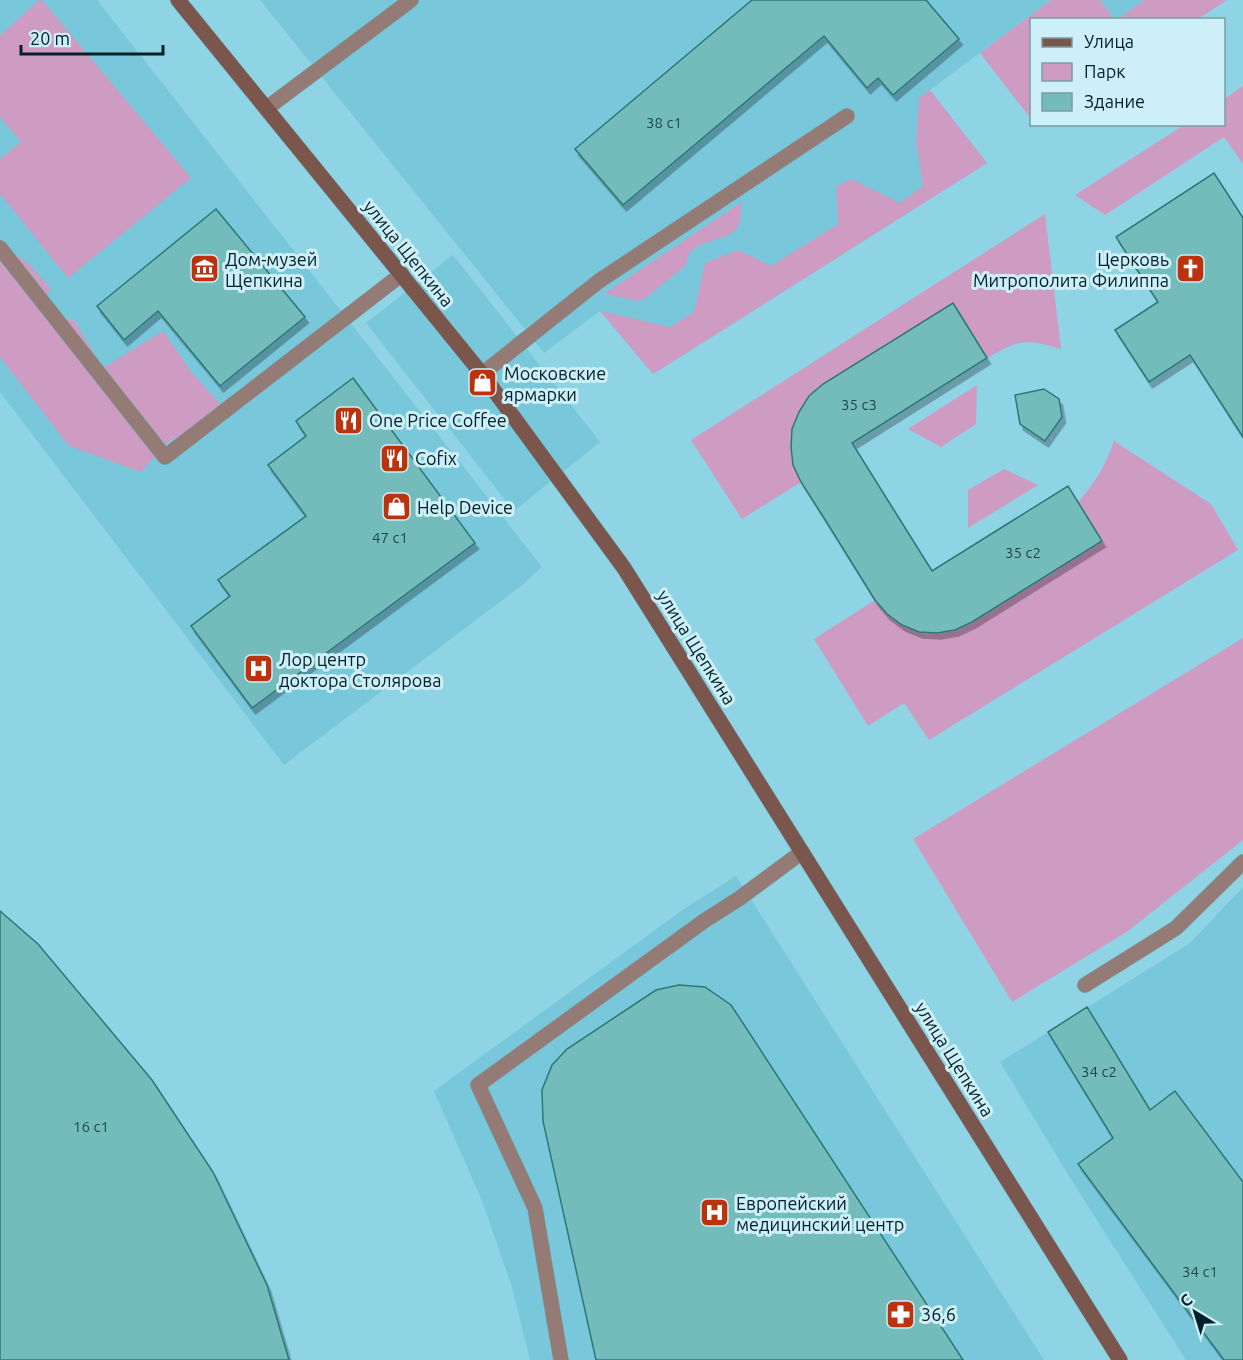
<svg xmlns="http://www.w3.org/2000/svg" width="1243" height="1360" font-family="Ubuntu,sans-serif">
<defs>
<filter id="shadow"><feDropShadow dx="3.5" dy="6" stdDeviation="0" flood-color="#0004"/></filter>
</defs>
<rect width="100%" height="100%" fill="#8fd4e5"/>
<g fill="#78c7da">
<path d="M0,0H97L542,567L521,586L284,765L0,392Z"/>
<path d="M260,0H1051L930,90L987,163L653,374L600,311L544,353Z"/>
<path d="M1100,0H1144L1118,20L1114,19Z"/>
<path d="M453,255L600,442L514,511L366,323Z"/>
<path d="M736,876L1044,1360H530L512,1287L483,1203L434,1091L684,909Z"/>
<path d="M1243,887V1360H1186L1072,1181L1000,1062L1190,943Z"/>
</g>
<g fill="#ce9cc3">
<path d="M39,0H42L191,178L68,278L0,194V159L21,142L0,117V36Z"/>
<path d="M1051,0H1100L1114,19L1032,20L1031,119L980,53Z"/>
<path d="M1144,0H1227L1198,19H1118Z"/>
<path d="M1243,86V164L1224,137L1105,215L1075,195L1184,125L1224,124V99Z"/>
<path d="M930,90L987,163L653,374L600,311L670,327L694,312L705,263L738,250L771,266L838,224L836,187L851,179L900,203L923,186L916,142L919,98Z"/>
<path d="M742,202C741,209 741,216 740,222C732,247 689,233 686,265L643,300L638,301L604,294Z"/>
<path d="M1045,214L1061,349C1025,339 1020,339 987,358L953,303L809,396C789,426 785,448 801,482L742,519L691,440Z"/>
<path d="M0,244L28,263L50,288L43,317L74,320L103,368L163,331L192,373L220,404L188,431L168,442L141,472L69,446L0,357Z"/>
<path d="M977,385L976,424L941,447L908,429Z"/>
<path d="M1114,441L1211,504L1238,550L929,740L904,703L868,726L814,639L875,600C903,634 933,639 972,622L1102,541L1078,502C1096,482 1105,466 1114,441Z"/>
<path d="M1004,469L1038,485L968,528V490Z"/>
<path d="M1243,638V840L1128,931L1012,1002L913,839Z"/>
</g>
<g fill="#73bcbb" stroke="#2c7877" stroke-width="1.5" filter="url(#shadow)">
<path d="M752,0H926L959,39L893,95L878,78L867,88L824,36L623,205L575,149Z"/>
<path d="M1214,173L1243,218V437L1190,355L1149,382L1115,330L1158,302L1116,237Z"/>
<path d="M216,209L305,317L220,386L158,311L124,340L97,306Z"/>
<path d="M953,303L987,358L852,443L932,571L1068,486L1102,541L972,622L955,630L937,633L919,632L902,625L887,614L875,600L824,518L801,482L793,465L791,447L792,429L799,412L809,396L823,384Z"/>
<path d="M353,378L475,543L252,708L191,626L230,596L218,580L306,516L268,465L306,436L296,421Z"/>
<path d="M1044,389L1059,399L1062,417L1045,441L1020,424L1015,395Z"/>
<path d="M0,911L38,944L152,1080L213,1172L267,1285L289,1360H0Z"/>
<path d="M679,985L705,987L731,1005L963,1360H596L543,1121L542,1090L552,1065L567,1049L656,990Z"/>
<path d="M1087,1007L1150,1110L1175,1091L1243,1182V1360H1224L1078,1164L1113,1138L1048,1032Z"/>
</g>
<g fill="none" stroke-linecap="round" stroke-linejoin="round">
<defs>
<g id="lane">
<path d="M267,108L411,0"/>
<path d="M0,248L165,457L402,274"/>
<path d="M482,374L599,281L847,116"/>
<path d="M1085,985L1176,928L1243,862"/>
<path d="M561,1360L535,1208L478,1085L704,921L740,898L802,852"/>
</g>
<path id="secondary" d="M178,0L482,374L624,568L1120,1360"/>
</defs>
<use href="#lane" stroke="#73b0bf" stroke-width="16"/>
<use href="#secondary" stroke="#73b0bf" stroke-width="16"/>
<use href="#lane" stroke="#947b75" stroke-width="15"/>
<use href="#secondary" stroke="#7a564d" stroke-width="15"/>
</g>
<defs>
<symbol id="museum-square" viewBox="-11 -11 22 22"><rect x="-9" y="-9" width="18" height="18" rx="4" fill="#bc320d" stroke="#cdeff7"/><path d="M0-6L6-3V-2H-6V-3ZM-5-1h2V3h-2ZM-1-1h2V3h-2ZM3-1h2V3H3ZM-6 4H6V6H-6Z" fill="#fff"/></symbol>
<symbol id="church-square" viewBox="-11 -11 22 22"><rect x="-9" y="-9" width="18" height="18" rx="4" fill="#bc320d" stroke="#cdeff7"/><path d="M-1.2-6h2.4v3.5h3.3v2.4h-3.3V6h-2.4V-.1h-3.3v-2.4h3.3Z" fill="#fff"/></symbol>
<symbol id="shop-square" viewBox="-11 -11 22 22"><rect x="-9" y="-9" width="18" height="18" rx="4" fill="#bc320d" stroke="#cdeff7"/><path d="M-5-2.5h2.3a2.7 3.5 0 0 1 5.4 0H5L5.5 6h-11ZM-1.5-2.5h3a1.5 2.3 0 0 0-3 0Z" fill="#fff"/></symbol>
<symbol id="restaurant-square" viewBox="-11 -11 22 22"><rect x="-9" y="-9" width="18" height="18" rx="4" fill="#bc320d" stroke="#cdeff7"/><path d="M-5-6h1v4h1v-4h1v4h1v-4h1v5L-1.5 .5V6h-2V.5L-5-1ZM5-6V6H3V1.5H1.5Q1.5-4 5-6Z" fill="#fff"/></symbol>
<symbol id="hospital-square" viewBox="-11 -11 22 22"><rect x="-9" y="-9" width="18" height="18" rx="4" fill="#bc320d" stroke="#cdeff7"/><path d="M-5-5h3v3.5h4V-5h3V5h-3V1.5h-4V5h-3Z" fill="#fff"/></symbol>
<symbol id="pharmacy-square" viewBox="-11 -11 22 22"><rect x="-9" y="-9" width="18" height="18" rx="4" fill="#bc320d" stroke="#cdeff7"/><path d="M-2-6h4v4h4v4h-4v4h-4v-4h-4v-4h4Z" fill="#fff"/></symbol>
</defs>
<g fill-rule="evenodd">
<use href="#museum-square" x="188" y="252" width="33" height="33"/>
<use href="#church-square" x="1174" y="252" width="33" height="33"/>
<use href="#shop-square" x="466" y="366" width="33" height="33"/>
<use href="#restaurant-square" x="332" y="404" width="33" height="33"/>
<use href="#restaurant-square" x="378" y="442" width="33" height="33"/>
<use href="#shop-square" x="380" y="490" width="33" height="33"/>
<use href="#hospital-square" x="242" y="652" width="33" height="33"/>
<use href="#hospital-square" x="698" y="1196" width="33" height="33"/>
<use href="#pharmacy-square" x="884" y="1298" width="33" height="33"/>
</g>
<g text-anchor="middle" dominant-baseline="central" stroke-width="6" stroke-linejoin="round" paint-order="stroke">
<g font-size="15" fill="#1f474c">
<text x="664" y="122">38 с1</text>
<text x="859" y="404">35 с3</text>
<text x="390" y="537">47 с1</text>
<text x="1023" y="552">35 с2</text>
<text x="1099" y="1071">34 с2</text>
<text x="91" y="1126">16 c1</text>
<text x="1200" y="1271">34 с1</text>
</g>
<g font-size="18" fill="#032027" stroke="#cdeff7">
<text transform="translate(409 253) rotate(51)">улица Щепкина</text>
<text transform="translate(697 647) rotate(58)">улица Щепкина</text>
<text transform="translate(955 1059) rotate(58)">улица Щепкина</text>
</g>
<g font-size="18" fill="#032027" stroke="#cdeff7" text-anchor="start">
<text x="225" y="259">Дом-музей<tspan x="225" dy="21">Щепкина</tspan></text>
<text x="1169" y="259" text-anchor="end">Церковь<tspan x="1169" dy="21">Митрополита Филиппа</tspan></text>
<text x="504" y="373">Московские<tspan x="504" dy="21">ярмарки</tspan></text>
<text x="369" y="420">One Price Coffee</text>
<text x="415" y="458">Cofix</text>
<text x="417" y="507">Help Device</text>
<text x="279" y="659">Лор центр<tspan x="279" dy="21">доктора Столярова</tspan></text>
<text x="736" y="1203">Европейский<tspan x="736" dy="21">медицинский центр</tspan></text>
<text x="921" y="1314">36,6</text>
</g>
</g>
<rect x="1030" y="18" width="195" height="108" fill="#cdeff7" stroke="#7c9ca4" stroke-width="1.5"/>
<rect x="1042" y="38" width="30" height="9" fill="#7a564d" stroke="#7c9ca4" stroke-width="1.5"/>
<text x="1084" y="48" font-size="18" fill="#032027">Улица</text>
<rect x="1042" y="63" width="30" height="18" fill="#ce9cc3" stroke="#7c9ca4" stroke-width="1.5"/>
<text x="1084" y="78" font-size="18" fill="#032027">Парк</text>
<rect x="1042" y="93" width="30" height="18" fill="#73bcbb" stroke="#7c9ca4" stroke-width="1.5"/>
<text x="1084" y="108" font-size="18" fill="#032027">Здание</text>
<g transform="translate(1195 1312) rotate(322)" stroke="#cdeff7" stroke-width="4.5" paint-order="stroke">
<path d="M0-4.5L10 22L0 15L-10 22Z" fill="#032027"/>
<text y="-9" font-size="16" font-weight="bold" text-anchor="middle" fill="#032027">С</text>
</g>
<path d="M21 45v9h142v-9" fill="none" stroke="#032027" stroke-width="3"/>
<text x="30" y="45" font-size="18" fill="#032027" stroke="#cdeff7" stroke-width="4.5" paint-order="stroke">20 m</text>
</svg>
